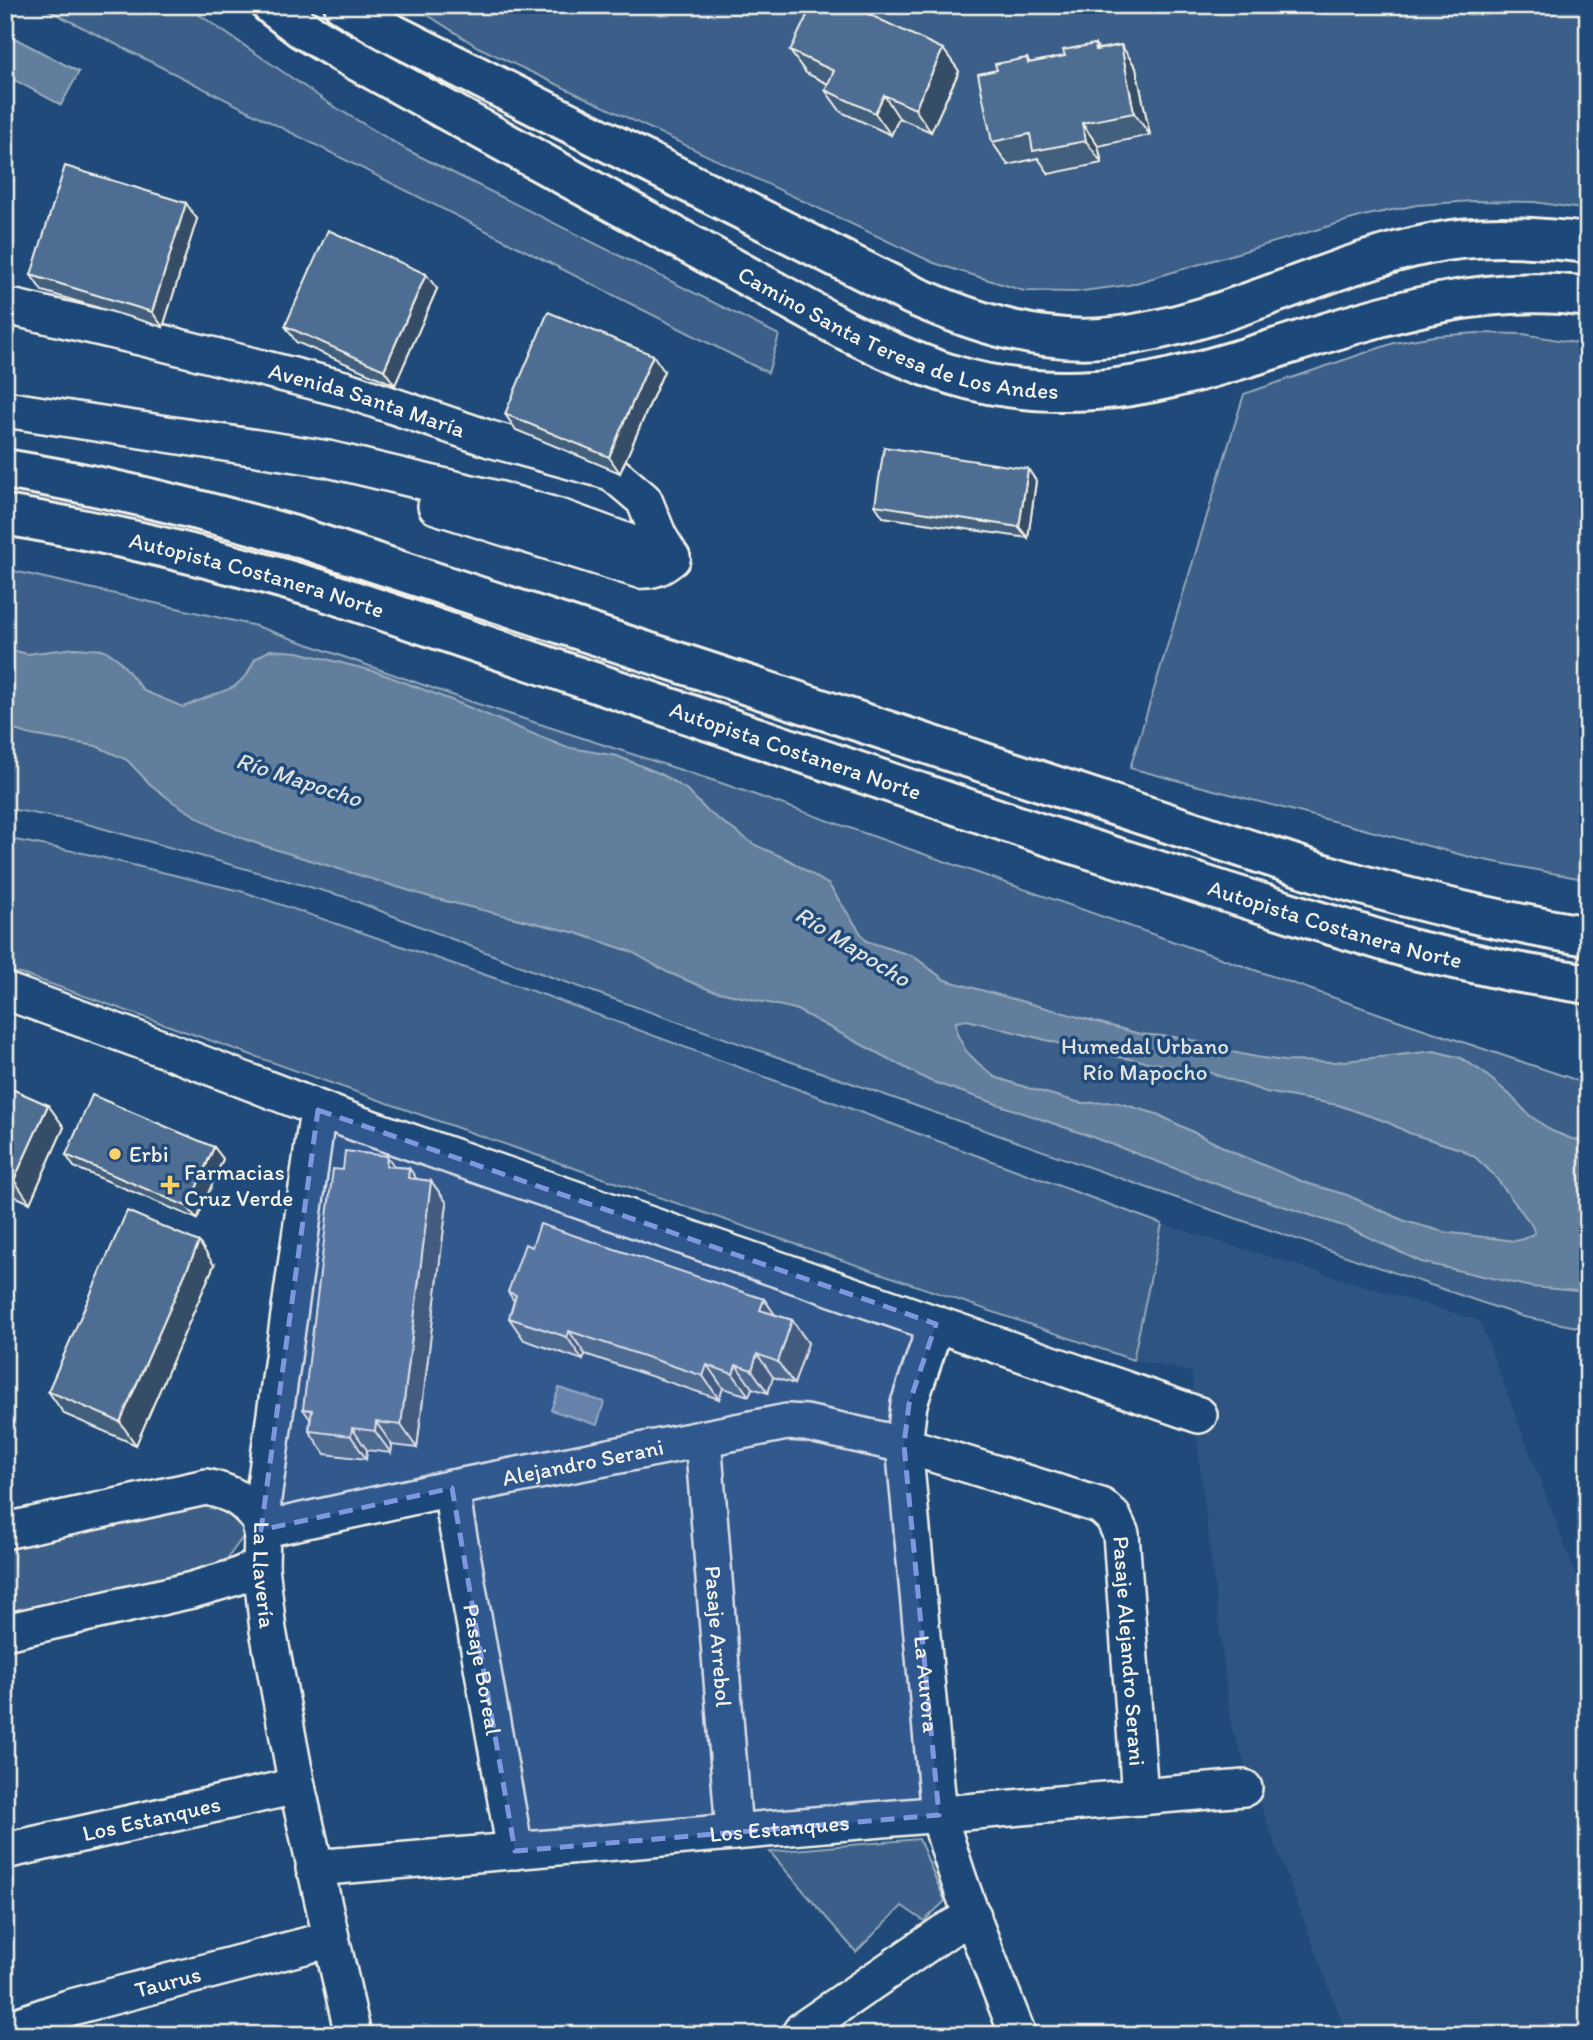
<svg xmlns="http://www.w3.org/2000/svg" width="1593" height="2040" font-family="Itim,sans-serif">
<rect width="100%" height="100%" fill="#1f4a7a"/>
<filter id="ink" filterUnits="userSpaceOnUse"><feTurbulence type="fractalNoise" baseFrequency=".0143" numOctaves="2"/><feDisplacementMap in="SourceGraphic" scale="14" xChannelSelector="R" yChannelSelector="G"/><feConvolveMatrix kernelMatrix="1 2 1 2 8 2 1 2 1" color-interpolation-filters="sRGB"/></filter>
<g filter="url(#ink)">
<path fill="#2d5581" d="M1162,1224L1480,1321L1588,1607V2035H1347L1231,1727L1194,1415L1192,1372L1133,1360Z"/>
<g fill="#3a5f88" stroke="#97a8b8" stroke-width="2">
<path d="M38,5H185L330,104L409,151L779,335L768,373Z"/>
<path d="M412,5H981L992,9L1060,5H1588V210L1534,202L1473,201L1417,205L1363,216L1129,285L1075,292L1024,291L934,263L478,47Z"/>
<path d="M1477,333L1523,334L1588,345V880L1474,858L1130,768L1244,394L1394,343L1434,336Z"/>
<path d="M5,569L256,626L469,701L721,783L1406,1023L1588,1084V1329L1524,1317L1165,1194L526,968L345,897L80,822L5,808Z"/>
<path d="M5,838L83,853L244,892L544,995L1162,1224L1133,1360L475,1134L28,976L5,970Z"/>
<path d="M222,1497L247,1531L227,1559L142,1593L5,1623V1543Z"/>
<path d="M919,1839L945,1901L924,1921L902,1906L856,1952L770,1852Z"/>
</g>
<g fill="#627e9d" stroke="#9cacbb" stroke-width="2" fill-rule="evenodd">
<path d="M5,33L79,72L61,105L5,75Z"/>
<path d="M5,648L27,654L75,648L105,650L119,660L144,691L183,707L234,687L247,675L255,659L270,650L298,652L377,672L451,700L565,747L617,756L661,774L687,790L707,811L755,845L789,860L829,885L866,941L913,956L945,980L1140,1034L1185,1038L1227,1051L1256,1057L1284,1061L1336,1062L1434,1051L1461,1058L1484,1073L1509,1094L1529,1115L1552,1131L1572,1139L1588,1141V1292L1531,1287L1421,1262L1349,1228L1219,1185L1087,1135L930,1081L795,1009L710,990L667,972L632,952L576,933L433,898L261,845L217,829L173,802L150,784L127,760L96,746L31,735L5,727ZM967,1020L1101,1054L1211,1073L1266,1092L1338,1105L1387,1122L1409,1133L1460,1149L1475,1157L1493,1174L1531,1224L1535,1233L1523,1239L1515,1241L1444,1232L1405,1221L1347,1195L1306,1183L1237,1154L1157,1114L1115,1102L1081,1103L1028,1088L995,1077L978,1063L966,1051L957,1034L956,1022Z"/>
<path d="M559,1388L604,1402L597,1425L551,1410Z"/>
</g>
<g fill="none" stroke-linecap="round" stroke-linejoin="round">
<path stroke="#9cacbb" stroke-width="9" d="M1587,174H1588"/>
<defs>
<g id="minor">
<path id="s1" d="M15,308L144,338L344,389L490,439L611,472L644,500L659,537L672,558"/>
<path d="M5,409L328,459L501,500L562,518L672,558"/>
<path d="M436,506L639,570C653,571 662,567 672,558"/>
<path d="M5,991L161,1048L356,1123L1199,1415"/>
<path id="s2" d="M318,1110L263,1499L261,1566L268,1630L297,1786L353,2035"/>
<path id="s3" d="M936,1324L909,1404L904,1445L939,1815C959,1890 990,1962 1018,2035"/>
<path id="s4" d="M703,1439L734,1832"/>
<path id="s5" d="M452,1488L455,1515L515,1851"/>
<path id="s6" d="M261,1530L452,1488L787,1422L806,1423L904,1445L1101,1506L1113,1517L1121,1534L1140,1797"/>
<path d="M5,1531L206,1487C233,1493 245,1500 261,1522"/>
<path d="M5,1632L192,1590L233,1578L261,1566"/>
<path id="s7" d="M5,1851L297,1786"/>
<path id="s8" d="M314,1868L1244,1788"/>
<path id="s9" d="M5,2030L68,2008L331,1939"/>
<path d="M799,2035L802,2030L946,1931L973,1916"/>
</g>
<g id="major">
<path id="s10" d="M271,5L301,28L343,53L845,330C880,347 916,364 953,375C998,389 1049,393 1095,390C1146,387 1197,372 1245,358C1357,324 1470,280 1588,297"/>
<path d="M344,5L389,32L912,295C976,323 1041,345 1113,337C1223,325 1321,266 1429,244C1481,233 1536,237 1588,243"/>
</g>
<g id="highway">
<path d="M5,469C103,485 199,509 294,536L1314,871C1404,898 1495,921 1588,936"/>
<path id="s11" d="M5,515C112,533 218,559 322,590L1039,833L1311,919L1414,950L1509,971L1588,984"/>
</g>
</defs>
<use href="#minor" stroke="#f4f1e8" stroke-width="40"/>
<use href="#major" stroke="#f4f1e8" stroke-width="44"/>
<use href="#highway" stroke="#f4f1e8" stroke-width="44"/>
<use href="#minor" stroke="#1f4a7a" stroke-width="35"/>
<use href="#major" stroke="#1f4a7a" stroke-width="38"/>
<use href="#highway" stroke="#1f4a7a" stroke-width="38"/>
</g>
<g fill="#425f7e" stroke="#f4f1e8" stroke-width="2">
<path d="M1095,44L1099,49L1121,45L1136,68L1150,135L1098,146L1102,163L1049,174L1038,158L1008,165L992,142L997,70L1027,58L1030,63L1065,56Z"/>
<path d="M943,49L959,71L931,132L899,118L891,135L841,112L825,90L828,84L806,73L790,51Z"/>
<path d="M197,219L163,327L42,291L31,275Z"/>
<path d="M437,289L395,385L296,342L285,326Z"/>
<path d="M664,371L620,473L516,430L505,414Z"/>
<path d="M1028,469L1036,481L1028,538L883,517L875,505Z"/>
<path d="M5,1086L48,1105L64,1127L30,1203L5,1192Z"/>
<path d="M214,1147L223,1159L197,1219L74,1167L66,1155Z"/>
<path d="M394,1167L409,1168L416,1179L431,1181L447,1203L417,1448L392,1445L391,1453L367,1450L366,1459L325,1454L309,1431L310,1419L303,1409Z"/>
<path d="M532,1247L764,1299L775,1315L792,1320L808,1343L794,1384L773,1377L768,1393L752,1388L749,1396L723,1388L719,1399L585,1354L583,1360L524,1340L509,1318L514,1301L508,1292Z"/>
<path d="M214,1265L136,1445L64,1414L48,1391Z"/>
</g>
<g fill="#364d66" stroke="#f4f1e8" stroke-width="2">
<path d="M1121,45L1136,68L1150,135L1134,113Z"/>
<path d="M943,49L959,71L931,132L915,109Z"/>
<path d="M884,95L899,118L891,135L875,113Z"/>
<path d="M1082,123L1098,146L1102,163L1086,141Z"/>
<path d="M186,203L197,219L163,327L152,312Z"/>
<path d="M426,274L437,289L395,385L384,370Z"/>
<path d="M653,355L664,371L620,473L609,457Z"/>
<path d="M1028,469L1036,481L1028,538L1019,527Z"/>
<path d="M48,1105L64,1127L30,1203L14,1180Z"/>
<path d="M214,1147L223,1159L197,1219L188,1207Z"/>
<path d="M387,1156L403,1179L386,1166Z"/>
<path d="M409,1168L425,1191L408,1178Z"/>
<path d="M431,1181L447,1203L417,1448L401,1425Z"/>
<path d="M199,1242L214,1265L136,1445L120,1422Z"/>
<path d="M764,1299L780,1322L760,1310Z"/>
<path d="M792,1320L808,1343L794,1384L778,1362Z"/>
<path d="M569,1331L585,1354L583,1360L567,1337Z"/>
<path d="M757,1354L773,1377L768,1393L752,1370Z"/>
<path d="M707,1365L723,1388L719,1399L703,1376Z"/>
<path d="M736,1365L752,1388L749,1396L733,1374Z"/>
<path d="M376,1422L392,1445L391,1453L375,1431Z"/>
<path d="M352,1428L367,1450L366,1459L351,1436Z"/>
</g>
<g fill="#4d6e92" stroke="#f4f1e8" stroke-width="2">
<path d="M812,5H849L943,49L915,109L884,95L875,113L825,90L834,71L790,51Z"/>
<path d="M1095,44L1096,50L1121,45L1134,113L1082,123L1086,141L1033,151L1030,134L992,142L978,74L997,70L995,64L1027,58L1028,63L1065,56L1063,50Z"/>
<path d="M65,166L186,203L152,312L31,275Z"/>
<path d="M328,230L426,274L384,370L285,326Z"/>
<path d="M548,312L653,355L609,457L505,414Z"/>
<path d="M884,447L1028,469L1019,527L875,505Z"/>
<path d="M5,1086L48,1105L14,1180L5,1176Z"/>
<path d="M92,1095L214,1147L188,1207L66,1155Z"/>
<path d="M345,1151L387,1156L386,1166L409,1168L408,1178L431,1181L401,1425L376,1422L375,1431L352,1428L351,1436L309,1431L312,1410L303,1409L333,1169L343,1170Z"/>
<path d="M127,1211L199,1242L120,1422L48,1391Z"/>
<path d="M540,1224L764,1299L760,1310L792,1320L778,1362L757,1354L752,1370L736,1365L733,1374L707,1365L703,1376L569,1331L567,1337L509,1318L516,1295L508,1292L525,1244L532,1247Z"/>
</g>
</g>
<path fill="#7e97df" fill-opacity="0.2" stroke="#7e97df" stroke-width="5" stroke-dasharray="14 9" stroke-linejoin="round" d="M318,1110L936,1324L909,1404L904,1445L939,1815L515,1851L452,1488L261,1530Z"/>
<g fill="#ffd166" stroke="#1f4a7a" stroke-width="2.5">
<circle cx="115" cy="1154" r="7"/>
<path d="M166.5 1174.5h7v7h7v7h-7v7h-7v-7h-7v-7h7z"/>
</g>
<g text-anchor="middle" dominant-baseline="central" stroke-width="7" stroke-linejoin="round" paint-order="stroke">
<g font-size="23" fill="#f4f1e8" stroke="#1f4a7a">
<text stroke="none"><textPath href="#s10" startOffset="712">Camino Santa Teresa de Los Andes</textPath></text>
<text stroke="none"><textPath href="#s1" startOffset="364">Avenida Santa María</textPath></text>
<text stroke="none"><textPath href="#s11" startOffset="259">Autopista Costanera Norte</textPath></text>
<text stroke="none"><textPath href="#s11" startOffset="826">Autopista Costanera Norte</textPath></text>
<text stroke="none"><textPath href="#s11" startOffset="1393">Autopista Costanera Norte</textPath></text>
<text stroke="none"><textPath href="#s6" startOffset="329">Alejandro Serani</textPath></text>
<text stroke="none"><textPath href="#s2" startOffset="469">La Llavería</textPath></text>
<text stroke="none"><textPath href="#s4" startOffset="198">Pasaje Arrebol</textPath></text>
<text stroke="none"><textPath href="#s6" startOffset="1015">Pasaje Alejandro Serani</textPath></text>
<text stroke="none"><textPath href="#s5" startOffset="184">Pasaje Boreal</textPath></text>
<text stroke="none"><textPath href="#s3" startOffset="366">La Aurora</textPath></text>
<text stroke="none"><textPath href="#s7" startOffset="150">Los Estanques</textPath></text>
<text stroke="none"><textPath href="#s8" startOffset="467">Los Estanques</textPath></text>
<text stroke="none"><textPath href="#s9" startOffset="170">Taurus</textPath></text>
</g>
<g font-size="23" fill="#e1e2de" stroke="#1f4a7a">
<text x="1145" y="1046">Humedal Urbano<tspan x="1145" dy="26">Río Mapocho</tspan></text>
</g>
<g font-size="23" fill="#f4f1e8" stroke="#1f4a7a" text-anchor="start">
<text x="129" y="1154">Erbi</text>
<text x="184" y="1172">Farmacias<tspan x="184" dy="26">Cruz Verde</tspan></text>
</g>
<g font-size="24" font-style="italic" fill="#dee0dd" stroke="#1f4a7a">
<text transform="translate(299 779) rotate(18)">Río Mapocho</text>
<text transform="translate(853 946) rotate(32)">Río Mapocho</text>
</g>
</g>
<rect width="1593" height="2040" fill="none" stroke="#1f4a7a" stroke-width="28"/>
<rect x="14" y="14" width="1565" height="2012" fill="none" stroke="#f4f1e8" stroke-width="2.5" filter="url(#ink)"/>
</svg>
